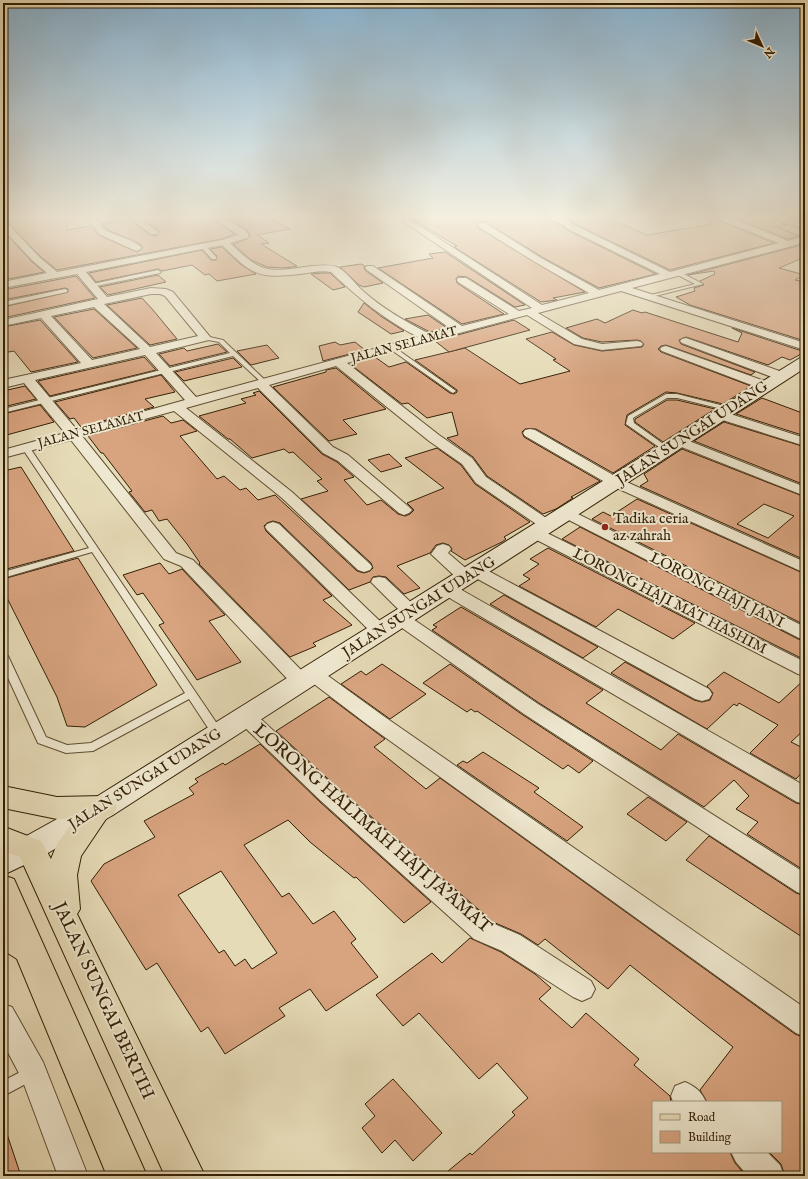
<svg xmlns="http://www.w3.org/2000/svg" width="808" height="1179" font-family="'IM FELL English',serif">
<rect width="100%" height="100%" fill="#e6dbb7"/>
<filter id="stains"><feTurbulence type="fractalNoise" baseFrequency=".005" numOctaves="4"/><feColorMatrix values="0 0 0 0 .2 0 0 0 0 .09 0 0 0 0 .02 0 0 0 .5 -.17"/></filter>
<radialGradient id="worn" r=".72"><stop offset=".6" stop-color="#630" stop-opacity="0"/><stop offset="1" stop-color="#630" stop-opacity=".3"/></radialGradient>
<g fill="#d8a480" stroke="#321e04" fill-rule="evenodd">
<path d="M3,216H66L67,230L91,226L98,235L137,252L143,248L140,244L108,230L102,224L117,221L111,216H126L150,235L157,236L159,231L138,216H209L235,234L222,239L57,270L40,256L3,218Z"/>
<path d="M223,216H264L290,229L257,235L269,243L261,244L297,266L285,268L267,267L251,260L233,244L247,239L250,235L246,229Z"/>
<path d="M406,216H545L546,219L563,226L565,229L656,274L599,288L542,257L486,222H478L477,226L478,228L585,292L553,298L557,300L541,302L454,247L457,246Z"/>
<path d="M562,216H605L647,235L713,224L706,221L715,219L774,243L670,270L573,223L568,218Z"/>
<path d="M730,216H772L773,219L787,225L777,227L800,236L788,239Z"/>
<path d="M6,234L32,262L44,272L9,279L3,273V235Z"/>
<path d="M805,244V257L779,268L805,275L795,280L805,282V341L690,305L676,297L695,291L694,288L704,285L700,281L715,274L714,271L688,275Z"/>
<path d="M222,247L240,264L256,274L217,281L209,274L205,275L192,265L162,271L158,269L96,282L89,273L202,250L211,260H216L217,256L210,249Z"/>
<path d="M445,252L525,305L515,307L467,277L458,276L456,279L457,283L504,314L462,324L378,268L433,258L429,254Z"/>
<path d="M361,264L365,266L364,268L366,271L383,283L364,287L359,285L340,267Z"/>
<path d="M323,273H330L345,287L333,290L311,274Z"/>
<path d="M158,275L166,282L108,295L100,287Z"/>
<path d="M76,276L95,298L3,318V307L68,292V289L65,288L3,300V290Z"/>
<path d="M142,298L153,310L177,339L150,345L107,305Z"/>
<path d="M364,303L382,317L404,331L391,334L358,312Z"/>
<path d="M94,309L137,348L93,358L54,317Z"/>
<path d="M633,310L642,313L645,312L738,342L742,333L732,328L805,352L790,360L782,357L768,365L686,337L679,340L681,344L755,372L751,375L666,345L661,346L658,349L661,352L751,386L723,404L677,393L666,392L627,415L625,425L655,446L613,473L536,429H525L522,432L524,437L600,481L571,497L573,498L556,509L543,514L487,476L473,457L447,438L458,435L452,412L427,418L408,403L402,404L350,364L375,357L389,367L406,362L450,393L454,394L457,392V390L415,360L465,348L520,384L570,371L553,360L556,359L526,339L552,332L574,345L602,351L642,347L644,344L641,341L637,340L602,342L583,338L566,328L597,319L605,323Z"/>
<path d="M428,315L447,328L430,332L405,319Z"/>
<path d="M40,320L78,362L31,372L14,351L3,353V327Z"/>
<path d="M514,320L530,330L449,352L435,341Z"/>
<path d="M335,342L340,345L355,342L365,350L323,361L319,346Z"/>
<path d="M218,344L227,352L170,366L159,354L184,348L187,351Z"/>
<path d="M267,345L279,358L251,365L237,351Z"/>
<path d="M144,357L156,370L50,396L38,381Z"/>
<path d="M233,358L242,367L184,381L175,372Z"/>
<path d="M336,368L386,409L343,420L357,434L329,441L273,387L326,372V370Z"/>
<path d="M161,375L175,392L145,399L154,407L81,427L74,418L70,419L55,402Z"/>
<path d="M25,386L36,399L3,407V391Z"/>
<path d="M259,391L322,454L337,462L354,477L344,480L367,505L381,500L398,514L405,516L410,514L414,510L407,503L444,488L405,458L437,448L461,465L475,484L530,522L504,537L506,539L502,542L465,560L451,551L452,549L449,545L443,543L436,545L430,553L397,566L420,588L404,594L386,577L379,576L373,577L370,582L349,590L280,523L273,521L267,523L264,526L266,531L332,596L323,600L352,625L313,643L316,646L290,657L199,564L200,563L187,544L167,519L159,521L152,510L145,512L129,492L132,491L103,453H101L88,436L163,416L171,423L183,420L197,431L180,436L217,479L224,476L240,490L246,488L258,500L275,495L357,571L364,573L370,571L373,568L371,563L301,499L328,491L317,481L322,479L293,452L289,453L284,449L252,458L230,439H228L199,416L246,403L241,399L256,395L253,393Z"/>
<path d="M762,398L805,414V436L736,414Z"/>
<path d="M667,400H677L715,409L663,442L635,422V419Z"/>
<path d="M40,405L54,422L3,436V414Z"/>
<path d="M724,422L805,447V485L694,441Z"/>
<path d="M682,449L805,497V560L640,486L648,481L644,474ZM764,504L794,516L768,538L737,524Z"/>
<path d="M389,454L402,466L381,472L368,460Z"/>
<path d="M21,467L74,551L3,570V471Z"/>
<path d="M637,499L805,574V625L592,519L603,512L611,516Z"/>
<path d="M580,527L798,639L805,641V660L562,539Z"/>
<path d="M548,548L695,623L673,639L618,609L596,627L519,586L530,579L523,575L539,564L530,559Z"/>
<path d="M78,558L157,685L85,727L67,726L57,697L3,590V579Z"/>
<path d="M160,563L169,574L182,569L225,615L209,621L241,662L197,680L159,625L164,623L143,593L137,595L123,575Z"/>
<path d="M504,595L598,647L583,658L490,604Z"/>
<path d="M461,607L603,690L586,703L661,750L678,734L796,803L805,805V871L747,834L758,822L736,809L749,796L734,780L704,807L539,703L432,630L437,627L433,625Z"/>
<path d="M625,662L694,700L702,702L710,700L713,693L707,686L724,672L779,703L805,679V729L791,742L805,749V769L796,779L750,753L778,725L739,703L737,706L734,704L707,729L611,673Z"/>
<path d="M382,664L426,694L390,719L341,684L361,671L366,675Z"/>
<path d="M450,664L523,715L593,761L579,773L568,765L563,769L477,711L475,712L471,709L467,712L423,683Z"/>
<path d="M329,697L385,739L374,747L426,789L440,778L795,1034L805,1038V1176H785L781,1164L769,1152H781V1102H707L700,1090L733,1047L630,965L608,989L545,939L538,945L521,934L493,922L338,788L276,731Z"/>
<path d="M260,744L320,802L431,902L404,923L356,877L354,878L310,842L288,820L244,845L282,897L289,893L313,924L334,911L356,939L351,943L378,977L326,1011L310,989L279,1008L285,1016L225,1054L208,1027L201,1032L157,963L146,970L91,881L104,864L155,837L144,821L194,794L189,788L198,782L195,779L223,763L225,765ZM221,871L277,953L252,969L245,959L235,966L224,950L219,953L178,895Z"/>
<path d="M483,752L539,788L534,792L583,827L567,841L457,765L463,761L467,763Z"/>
<path d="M648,797L687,822L666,841L627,814Z"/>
<path d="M709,836L796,893L805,896V939L686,860Z"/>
<path d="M470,938L501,952L535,974L551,988L539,999L572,1028L586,1013L639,1059L634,1065L670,1096L671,1102H653V1152H730L735,1163L746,1176H442L470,1153L472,1155L515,1115L512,1112L528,1098L497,1063L479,1079L419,1013L403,1026L376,995L432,953L442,963Z"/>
<path d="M393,1079L442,1133L413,1161L395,1140L382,1153L362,1128L375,1116L365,1104Z"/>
<path d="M6,1131L21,1176H3V1132Z"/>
</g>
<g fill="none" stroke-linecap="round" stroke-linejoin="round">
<defs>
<g id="lane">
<path d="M200,244H204L216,257V259H212L200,246Z"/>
<path d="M158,270L161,272L160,273L91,287L88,285Z"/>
<path d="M678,271L703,284L647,298V296L695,284L676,274L675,273Z"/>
<path d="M65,289L67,290V292L3,306V302Z"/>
<path d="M205,336L223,340L267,382V384H263L233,356L3,413V409L230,353L219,342L203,339L202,338Z"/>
<path d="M390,347H394L456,391L453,393L451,392L390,349Z"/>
<path d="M666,394H677L732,408L733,409L730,411L677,398H667L633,418L634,423L669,448L670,450L666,452L626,424L628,416Z"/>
<path d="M23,446H26L30,448L222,731L223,734L222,737H214L189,699L93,751L66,753L38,743L3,667V653L8,656L46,737L67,745L91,743L185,693L92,552L3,578V572L89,548L22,448Z"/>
<path d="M32,1066L37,1068L39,1073L37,1078L3,1096V1081Z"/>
</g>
<g id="street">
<path d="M82,216C102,216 96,225 107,231C118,237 134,239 142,248L137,251L134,250L99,234L94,226Z"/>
<path d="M127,216H136L158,232L157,234H151Z"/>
<path d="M210,216H220L245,230L249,236L247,238L230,243C263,275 268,272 312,266C320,266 329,264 337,267C345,270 356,285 363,291C383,309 406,322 430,334L451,329L367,270L365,268L367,266H373L462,326L509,314L458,282L457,280L458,278H466L519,311L532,308L395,216H404L542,305L589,293L535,262L479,227L478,225L479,223H485L541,258L599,290L660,274L566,228L564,225L547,218L546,216C555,216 567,216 572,224L670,272L779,243L716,218L715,216H726L788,241L805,236V242L792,246L632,288L805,343V350L621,291L538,313L582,339L602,344L637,341L641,342L643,344L641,346L602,350L574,344L527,315L347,363L439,435L472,458L486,477L552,522L555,525L552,528L547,530L542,528L476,483L462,464L429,441L336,366L269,385L333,447L348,455L409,507L412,510L409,513L404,515L399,513L338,461L323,453L258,388L186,408L292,492L370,564L372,567L370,570L364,572L358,570L282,498L174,411L82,436L176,553L193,560L304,673L306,670L313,668L320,670L382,715L805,1008V1037L796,1033L368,725L310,681L308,686L301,687L294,686L181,566L164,559L71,440L3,458V450L65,433L24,383L3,388V380L81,363L41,318L3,326V320L98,299L77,274L3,288V282L47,273L33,261L3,229V221L6,222L39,257L57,272L222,240L239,235ZM222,245C252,274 256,279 300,274C310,273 321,270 331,272C358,298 385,320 418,337L196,397L156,353L209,340L211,338L173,292L166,289L151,288L107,297L86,272ZM151,294H160L165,296L198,336L150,347L104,304ZM94,307L140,349L92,360L51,316ZM145,355L185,400L77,430L35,380Z"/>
<path d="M773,216H784L805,224V230L774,218Z"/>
<path d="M686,338L785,373L787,376L785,379H777L682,343L680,341L682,339Z"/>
<path d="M666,346L770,383L772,386L770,389H762L662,351L660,349L662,347Z"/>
<path d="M721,411L805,438V446L716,418L714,415L716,412Z"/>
<path d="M530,429L535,430L620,479L805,562V573L610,485L525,436L523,433L525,430Z"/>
<path d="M679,437L805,487V496L674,444L672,441L674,438Z"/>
<path d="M566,508L805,627V640L799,638L561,516L558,513L561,510Z"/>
<path d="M273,522L279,524L386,627L389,631L386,635L380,637L374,635L267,530L265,527L267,524Z"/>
<path d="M535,528L541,530L805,662V676L798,674L529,536L527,533L529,530Z"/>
<path d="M443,544L449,546L451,549L448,553L468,570L469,567L475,566L481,567L709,689L712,694L709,699L702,701L695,699L474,577L472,581L466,582L460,581L431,554L437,546Z"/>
<path d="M379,577L385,578L417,608L420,612L417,616L410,617L538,704L805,873V895L797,892L524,714L395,623L392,619L395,615L403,614L371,582L373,578Z"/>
<path d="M447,584L453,585L805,786V804L797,802L441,593L439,589L441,585Z"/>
<path d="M245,709L252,711L337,789L492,923L520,935L591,981L595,989L591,997L582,1001L573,997L502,951L474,939L321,801L238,721L235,716L238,711Z"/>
<path d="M3,1004L12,1007L43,1062L88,1176H58L22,1079L3,1043Z"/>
<path d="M685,1082C696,1087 701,1091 706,1102H673L671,1096L675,1086Z"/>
<path d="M731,1152H767L780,1165L784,1176H748L736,1162Z"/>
</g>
<path id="secondary" d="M805,356V368L113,815L41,857L3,875V849L93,799L800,358Z"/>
<g id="primary">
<path d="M3,786L57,797L103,796L113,799L117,807L113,815L108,816L81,856L77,875L80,909L77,914L205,1176H165L20,857L3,851V830L7,828L41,841L51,859L57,844L75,819H57L3,808Z"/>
<path d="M3,875L14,879L18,888L147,1176H107L17,959L3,950Z"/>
</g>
</defs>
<use href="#lane" stroke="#5f4d31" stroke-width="2"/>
<use href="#street" stroke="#5f4d31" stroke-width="2"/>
<use href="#secondary" stroke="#321e04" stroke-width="2"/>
<use href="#primary" stroke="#321e04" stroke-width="2"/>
<use href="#lane" fill="#efe8d0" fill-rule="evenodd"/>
<use href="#street" fill="#efe8d0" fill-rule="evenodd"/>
<use href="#secondary" fill="#efe8d0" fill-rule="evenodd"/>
<use href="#primary" fill="#e6dbb7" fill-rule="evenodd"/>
</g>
<linearGradient id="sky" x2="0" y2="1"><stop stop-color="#89b6d5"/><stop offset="0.57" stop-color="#f4efdf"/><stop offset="1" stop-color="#f4efdf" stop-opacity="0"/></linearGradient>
<rect width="808" height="381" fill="url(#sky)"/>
<circle fill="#8f2418" stroke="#efe8d0" stroke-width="1.5" cx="605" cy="527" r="4"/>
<g text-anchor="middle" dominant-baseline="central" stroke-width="4" stroke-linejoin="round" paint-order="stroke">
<g font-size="13" fill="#321e04" stroke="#efe8d0">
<text transform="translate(404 345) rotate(-15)">JALAN SELAMAT</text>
<text transform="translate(91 430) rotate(-15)">JALAN SELAMAT</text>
</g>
<g font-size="15" fill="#321e04" stroke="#efe8d0">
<text transform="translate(692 433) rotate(-33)">JALAN SUNGAI UDANG</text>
<text transform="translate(717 590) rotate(27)">LORONG HAJI JANI</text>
<text transform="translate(670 601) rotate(27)">LORONG HAJI MAT HASHIM</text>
<text transform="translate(419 607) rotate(-32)">JALAN SUNGAI UDANG</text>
<text transform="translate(145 779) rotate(-32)">JALAN SUNGAI UDANG</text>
</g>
<g font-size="15" fill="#321e04" stroke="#efe8d0" text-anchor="start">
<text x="613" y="518">Tadika ceria<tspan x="613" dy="17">az zahrah</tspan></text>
</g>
<g font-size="18" fill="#321e04" stroke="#efe8d0">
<text transform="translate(372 829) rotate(41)">LORONG HALIMAH HAJI JA'AMAT</text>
<text transform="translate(103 1001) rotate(65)">JALAN SUNGAI BERTIH</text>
</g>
</g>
<rect width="808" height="1179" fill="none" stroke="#e6dbb7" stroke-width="16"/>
<rect x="4" y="4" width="800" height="1171" fill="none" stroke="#321e04" stroke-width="2"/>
<rect x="8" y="8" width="792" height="1163" fill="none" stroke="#321e04"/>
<rect x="652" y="1101" width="130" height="52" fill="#efe8d0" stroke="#a3977e"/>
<rect x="660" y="1114" width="20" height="6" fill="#e6dbb7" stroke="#a3977e"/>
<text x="688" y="1121" font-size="12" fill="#321e04">Road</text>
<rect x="660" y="1131" width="20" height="12" fill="#d8a480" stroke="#a3977e"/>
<text x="688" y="1141" font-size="12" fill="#321e04">Building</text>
<g transform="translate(762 46) rotate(134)" stroke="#efe8d0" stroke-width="3" paint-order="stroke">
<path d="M0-3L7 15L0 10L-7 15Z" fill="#321e04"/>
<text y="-6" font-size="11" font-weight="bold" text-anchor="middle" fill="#321e04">N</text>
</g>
<rect width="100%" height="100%" filter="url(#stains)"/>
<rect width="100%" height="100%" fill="url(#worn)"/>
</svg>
